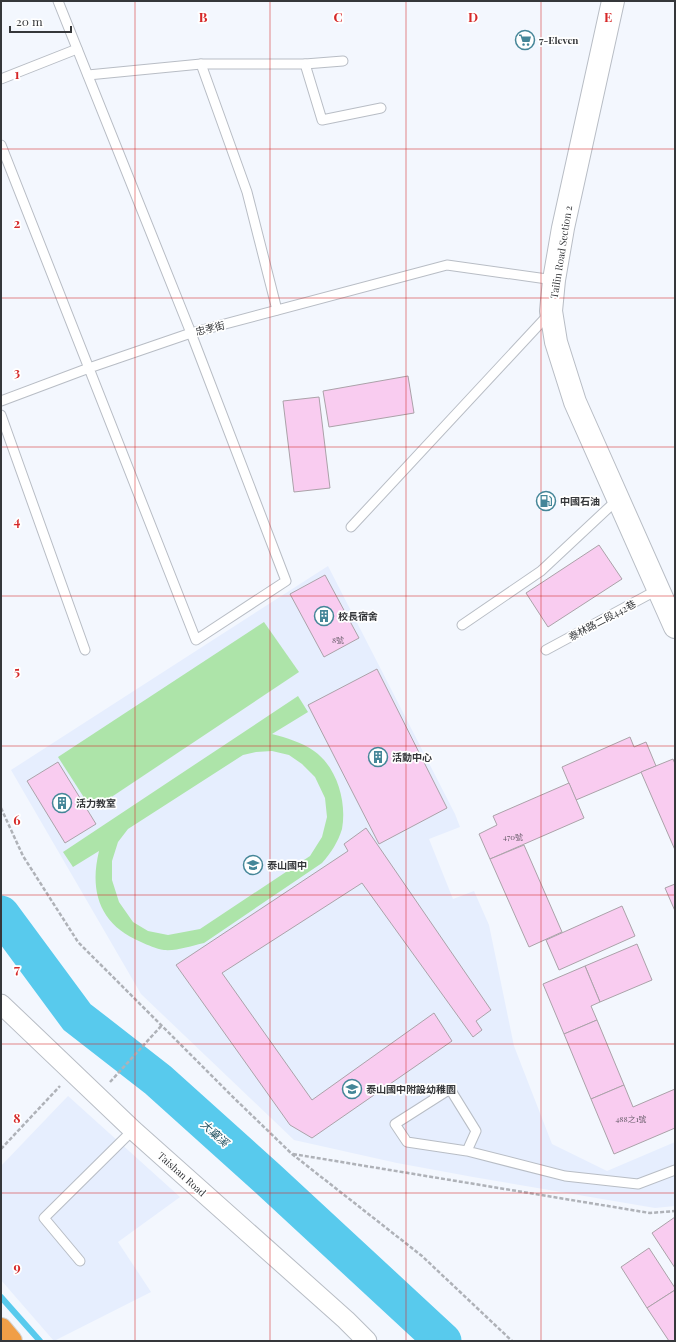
<svg xmlns="http://www.w3.org/2000/svg" width="676" height="1342" font-family="'Playfair Display','Noto Sans TC',serif">
<rect width="100%" height="100%" fill="#f3f7fe"/>
<g fill="#e6eefe">
<path d="M328,566L455,814L460,827L429,839L453,899L474,891L489,925L514,1046L552,1144L607,1171L675,1142V1206L655,1208L473,1177L397,1163L294,1140L141,994L11,770Z"/>
<path d="M68,1096L180,1197L118,1242L151,1292L54,1341L1,1280V1166Z"/>
</g>
<g fill="#ade4a9" fill-rule="evenodd">
<path d="M264,622L299,672L92,810L58,757Z"/>
<path d="M298,696L308,712L272,734C287,738 301,742 314,751C337,767 347,802 342,829C338,842 331,853 322,863L204,943C191,946 177,951 164,950C156,949 148,945 141,942C100,925 89,892 99,851L73,867L63,852ZM272,751L289,755L302,764L315,777L325,798L327,817L322,837L310,856L200,929L168,935L148,931L133,922L119,902L112,880V861L118,842L128,829L243,755L256,752Z"/>
</g>
<g fill="none" stroke-linecap="round" stroke-linejoin="round">
<path stroke="#58caed" stroke-width="6" d="M1,1297L40,1341"/>
<path stroke="#58caed" stroke-width="37" d="M1,914L77,1017L158,1080L268,1179L443,1341"/>
</g>
<g fill="#f9ccf0" stroke="#aba2a9">
<path d="M408,376L414,413L329,427L323,391Z"/>
<path d="M319,397L330,488L294,492L283,401Z"/>
<path d="M599,545L622,579L548,627L526,593Z"/>
<path d="M325,575L359,638L324,657L290,594Z"/>
<path d="M377,669L447,808L379,844L308,705Z"/>
<path d="M630,737L634,747L646,742L656,766L576,800L562,767Z"/>
<path d="M673,759L675,764V850L641,772Z"/>
<path d="M58,762L96,824L65,843L27,781Z"/>
<path d="M569,783L584,818L490,859L479,834L497,825L493,816Z"/>
<path d="M366,828L491,1010L476,1021L482,1030L473,1037L362,883L222,973L312,1100L434,1013L452,1041L312,1138L290,1125L176,965L348,851L344,844Z"/>
<path d="M524,845L562,932L529,947L490,859Z"/>
<path d="M675,884V911L665,888Z"/>
<path d="M622,906L635,936L559,970L546,940Z"/>
<path d="M637,944L652,980L600,1002L585,966Z"/>
<path d="M585,966L600,1002L591,1006L597,1020L564,1034L543,984Z"/>
<path d="M597,1020L624,1085L591,1099L564,1034Z"/>
<path d="M624,1085L633,1107L675,1089V1128L614,1154L591,1099Z"/>
<path d="M675,1217V1268L652,1233Z"/>
<path d="M649,1248L675,1288V1290L647,1308L621,1267Z"/>
<path d="M675,1290V1341H669L647,1308Z"/>
</g>
<g fill="none" stroke-linecap="round" stroke-linejoin="round">
<defs>
<g id="lane">
<path d="M58,1L191,333L447,265L554,280"/>
<path d="M201,64L247,192L277,310"/>
<path d="M305,64L343,61"/>
<path d="M88,75L201,64H305L322,120L381,108"/>
<path d="M1,79L77,49"/>
<path d="M1,145L196,640L286,581L191,333L89,368L1,401"/>
<path d="M1,415L85,650"/>
<path d="M351,527L549,314"/>
<path d="M462,625L541,571L618,499"/>
<path d="M546,650L659,589"/>
<path d="M467,1151L476,1131L450,1089L395,1124L407,1142L467,1151L565,1176L638,1184L675,1170"/>
<path d="M80,1261L44,1218L133,1130"/>
</g>
<path id="street" d="M1,1004L133,1130L346,1320L367,1341"/>
<path id="secondary" d="M613,1L563,228L554,280L551,311L556,342L575,402L675,627"/>
<path id="highway" d="M1,1329L11,1341"/>
</defs>
<use href="#lane" stroke="#b8bdc5" stroke-width="11"/>
<use href="#street" stroke="#b8bdc5" stroke-width="21"/>
<use href="#secondary" stroke="#b8bdc5" stroke-width="24"/>
<use href="#highway" stroke="#d3d3d4" stroke-width="24"/>
<g stroke="#afb2b8" stroke-width="2.5" stroke-dasharray="4 2" stroke-linecap="butt">
<path d="M1,808L23,856L78,942L236,1100L292,1154L422,1256L512,1341"/>
<path d="M110,1082L162,1025"/>
<path d="M1,1149L60,1086"/>
<path d="M293,1154L650,1213L675,1211"/>
</g>
<use href="#lane" stroke="#fff" stroke-width="9"/>
<use href="#street" stroke="#fff" stroke-width="19"/>
<use href="#secondary" stroke="#fff" stroke-width="22"/>
<use href="#highway" stroke="#f09e47" stroke-width="22"/>
</g>
<path fill="none" stroke="#d62828" stroke-width="1" stroke-opacity="0.55" d="M135,1V1341M270,1V1341M406,1V1341M541,1V1341M1,149H675M1,298H675M1,447H675M1,596H675M1,746H675M1,895H675M1,1044H675M1,1193H675"/>
<defs>
<symbol id="supermarket-ring" viewBox="-11 -11 22 22"><circle r="9.5" fill="#fff" stroke="#458698" stroke-width="1.5"/><path d="M-6-5.5h2.5l.6 2H6L4.5 2H-2.5L-4.4-4H-6ZM-1.5 3.2a1.3 1.3 0 1 0 .1 0ZM3 3.2a1.3 1.3 0 1 0 .1 0Z" fill="#458698"/></symbol>
<symbol id="fuel-ring" viewBox="-11 -11 22 22"><circle r="9.5" fill="#fff" stroke="#458698" stroke-width="1.5"/><path d="M-5.5-6h7V0h2V4h1.3V-2.5L3-4.5l.8-.8L6-3V5H2.5V1h-1V6h-7ZM-4.2-4.7v3.2H.2V-4.7Z" fill="#458698"/></symbol>
<symbol id="building-ring" viewBox="-11 -11 22 22"><circle r="9.5" fill="#fff" stroke="#458698" stroke-width="1.5"/><path d="M-4-6H4V6H1V3H-1V6H-4ZM-2.5-4.3h1.7v1.8h-1.7ZM.8-4.3h1.7v1.8H.8ZM-2.5-1h1.7V.8h-1.7ZM.8-1h1.7V.8H.8Z" fill="#458698"/></symbol>
<symbol id="school-ring" viewBox="-11 -11 22 22"><circle r="9.5" fill="#fff" stroke="#458698" stroke-width="1.5"/><path d="M0-5L7-2L0 1L-7-2ZM-4 1L0 2.5L4 1V4Q0 6-4 4Z" fill="#458698"/></symbol>
</defs>
<g fill-rule="evenodd">
<use href="#supermarket-ring" x="514" y="29" width="22" height="22"/>
<use href="#fuel-ring" x="535" y="490" width="22" height="22"/>
<use href="#building-ring" x="313" y="605" width="22" height="22"/>
<use href="#building-ring" x="367" y="746" width="22" height="22"/>
<use href="#building-ring" x="51" y="792" width="22" height="22"/>
<use href="#school-ring" x="242" y="854" width="22" height="22"/>
<use href="#school-ring" x="341" y="1078" width="22" height="22"/>
</g>
<g text-anchor="middle" dominant-baseline="central" stroke-width="3.5" stroke-linejoin="round" paint-order="stroke">
<g font-size="8" fill="#665c68">
<text x="338" y="639">8號</text>
<text x="513" y="836">470號</text>
<text x="631" y="1118">488之1號</text>
</g>
<g font-size="10" font-weight="bold" fill="#35373a" stroke="#fff" text-anchor="start">
<text x="539" y="40">7-Eleven</text>
<text x="560" y="501">中國石油</text>
<text x="338" y="616">校長宿舍</text>
<text x="392" y="757">活動中心</text>
<text x="76" y="803">活力教室</text>
<text x="267" y="865">泰山國中</text>
<text x="366" y="1089">泰山國中附設幼稚園</text>
</g>
<g font-size="10" fill="#35373a" stroke="#fff">
<text transform="translate(561 252) rotate(-81)">Tailin Road Section 2</text>
<text transform="translate(210 328) rotate(-14)">忠孝街</text>
<text transform="translate(602 620) rotate(-28)">泰林路二段442巷</text>
<text transform="translate(182 1174) rotate(42)">Taishan Road</text>
</g>
<g font-size="11" font-style="italic" fill="#225261" stroke="#fff">
<text transform="translate(215 1133) rotate(42)">大窠溪</text>
</g>
</g>
<g font-size="13" text-anchor="middle" font-weight="bold" fill="#d62828" stroke="#fff" stroke-width="3.5" stroke-linejoin="round" paint-order="stroke">
<text x="203" y="22">B</text>
<text x="338" y="22">C</text>
<text x="473" y="22">D</text>
<text x="608" y="22">E</text>
<text x="17" y="79">1</text>
<text x="17" y="228">2</text>
<text x="17" y="377">3</text>
<text x="17" y="526">4</text>
<text x="17" y="676">5</text>
<text x="17" y="825">6</text>
<text x="17" y="974">7</text>
<text x="17" y="1123">8</text>
<text x="17" y="1272">9</text>
</g>
<rect width="676" height="1342" fill="none" stroke="#35373a" stroke-width="4"/>
<path d="M10 26v6h61v-6" fill="none" stroke="#35373a" stroke-width="2"/>
<text x="16" y="26" font-size="12" fill="#35373a" stroke="#ffffff" stroke-width="3" paint-order="stroke">20 m</text>
</svg>
